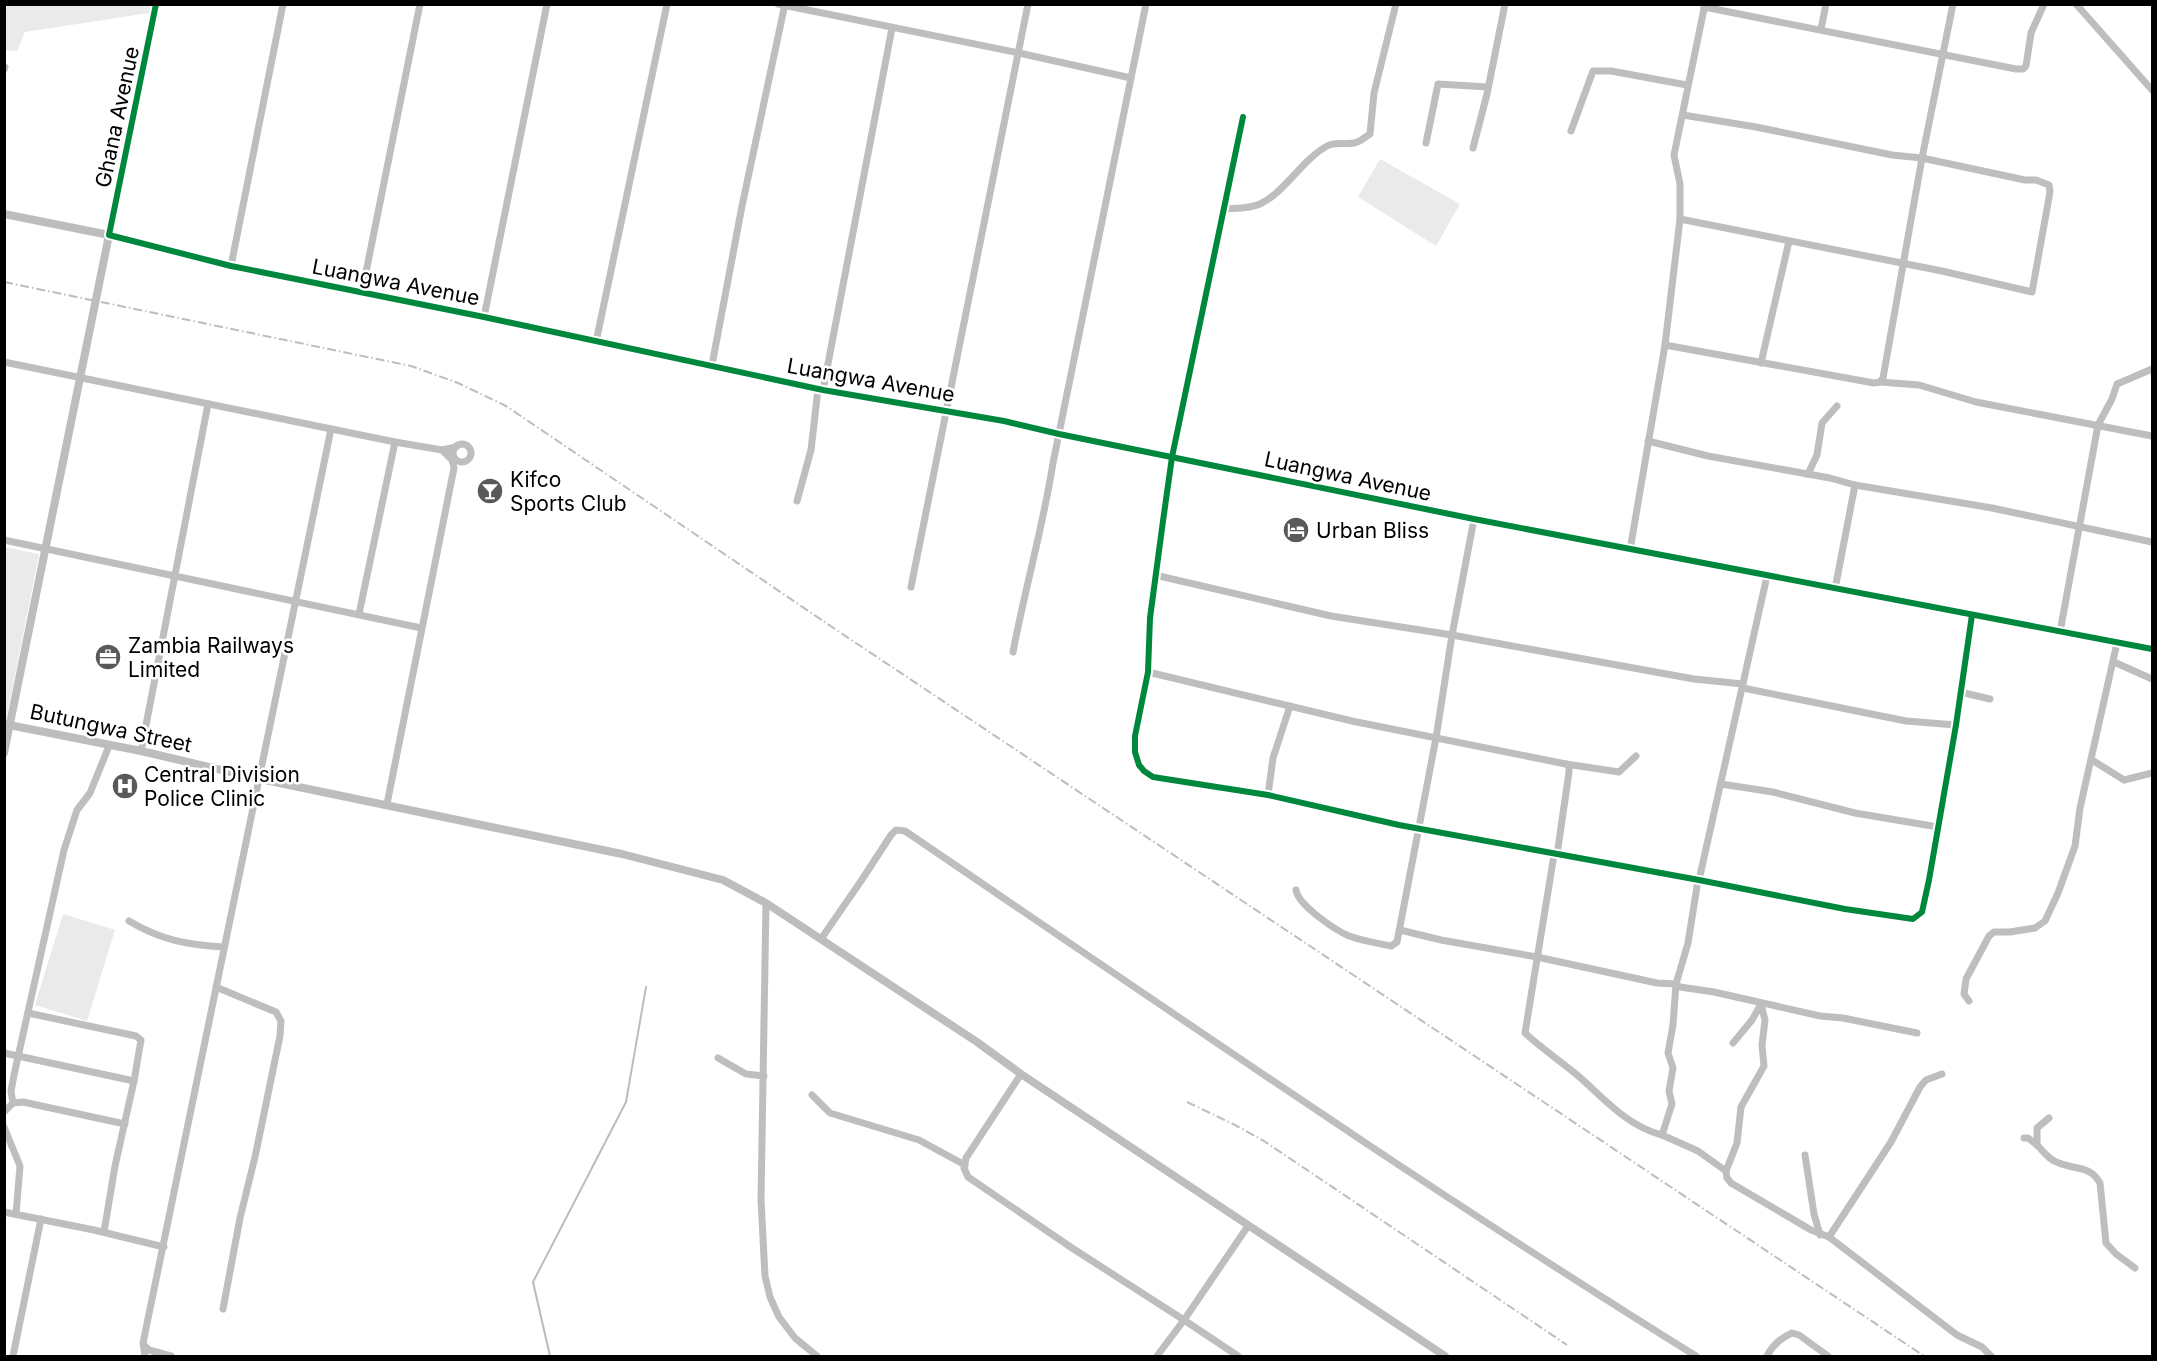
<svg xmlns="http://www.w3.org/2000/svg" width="2157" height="1361" font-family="Inter,sans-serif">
<rect width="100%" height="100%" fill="#fff"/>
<g fill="#eaeaea">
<path d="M5,4H151V5L149,13L25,32L17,51L5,50Z"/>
<path d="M1380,159L1460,204L1436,246L1358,197Z"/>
<path d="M4,547L39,554L6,720H4Z"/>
<path d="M63,914L115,930L87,1021L35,1005Z"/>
</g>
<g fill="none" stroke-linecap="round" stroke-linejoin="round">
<path stroke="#bcbcbc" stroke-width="2" d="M550,1356L533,1282L626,1102L646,987"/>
<g stroke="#bebebe" stroke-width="7">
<path d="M156,4L109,235L231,266L484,317L823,390L1004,421L1059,434L1474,519L2152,649"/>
<path d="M778,4L1019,53L1131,78"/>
<path d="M2076,4L2152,90"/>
<path d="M1704,7L2016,69H2023L2026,66L2031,33L2044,4"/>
<path d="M1821,29L1826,4"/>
<path d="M4,70L5,67"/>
<path d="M1243,117L1172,457L1163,521L1150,618L1148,672L1135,736V752L1139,765L1144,771L1153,777L1268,795L1399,825L1699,880L1845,909L1913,919L1922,912L1929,880L1956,725L1972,615"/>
<path d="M1571,131L1593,71H1611L1687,85"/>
<path d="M1426,143L1438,84L1488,87"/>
<path d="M1473,148L1487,94L1505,4"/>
<path d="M1224,209C1235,208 1249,209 1260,204C1284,193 1303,159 1327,146C1336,141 1345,145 1354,143C1360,142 1365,137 1370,134L1374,93L1396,4"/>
<path d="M1680,219L1942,271L2032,292L2050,192L2049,185L2036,180H2025L1922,158L1892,155L1756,127L1683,115"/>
<path d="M231,266L283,4"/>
<path d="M362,292L420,4"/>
<path d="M484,317L547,4"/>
<path d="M596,342L667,4"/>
<path d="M1665,345L1874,383L1880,382L1883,378L1922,158L1953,4"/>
<path d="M4,362L395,442L442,450L456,447"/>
<path d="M1761,363L1789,241"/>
<path d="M712,365L742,206L785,4"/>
<path d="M1880,382L1919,385L1976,402L2152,436"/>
<path d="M823,390L892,28"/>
<path d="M1648,441L1708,456L1830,478L1855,485L1992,508L2152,542"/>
<circle cx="462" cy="453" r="9"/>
<path d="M1806,474H1808L1817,455L1822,423L1837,406"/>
<path d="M797,501L811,450L818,389"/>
<path d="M4,540L421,628"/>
<path d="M1630,550L1665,345L1680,219V184L1674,155L1705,4"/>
<path d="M1155,575L1331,616L1452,635L1694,679L1743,684"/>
<path d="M911,587L1028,4"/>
<path d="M1835,589L1855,485"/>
<path d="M359,614L395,442"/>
<path d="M2060,632L2098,425L2112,399L2117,384L2152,369"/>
<path d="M1013,652C1025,588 1043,527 1053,463L1146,4"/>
<path d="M2114,662L2152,679"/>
<path d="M1148,672L1352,721L1566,764L1569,767V772L1557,855"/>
<path d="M1743,688L1906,721L1956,725"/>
<path d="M1960,692L1990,699"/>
<path d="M141,751L208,404"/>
<path d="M2092,760L2124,780L2152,773"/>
<path d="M1566,764L1619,772L1636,756"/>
<path d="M1721,784L1773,792L1855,813L1938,827"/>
<path d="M1268,795L1273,758L1290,706"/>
<path d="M387,804L454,468L452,460L442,450"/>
<path d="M1554,855L1525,1033C1541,1048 1559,1060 1576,1074C1603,1097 1626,1126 1662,1135"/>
<path d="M1698,880L1688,943L1676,984L1673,1025L1668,1053L1673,1068L1669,1091L1672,1104L1662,1135L1698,1151L1726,1171"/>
<path d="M1699,880L1767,576"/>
<path d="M1296,890C1298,905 1335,930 1349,936C1363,941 1377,943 1391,946L1397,942L1436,738L1452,635L1474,519"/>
<path d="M766,903L761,1200L765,1276L770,1297L779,1317L795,1338L817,1356"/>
<path d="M129,921C161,940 187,945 224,947"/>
<path d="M1400,930L1441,940L1537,957L1657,983L1676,984L1680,987L1714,992L1820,1016L1843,1018L1917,1033"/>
<path d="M821,939L861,881L891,835L896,830L905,831C1167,1009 1427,1189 1696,1356"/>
<path d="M216,987L276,1012L281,1021L280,1036L255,1157L240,1218L223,1309"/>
<path d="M1969,1001L1964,994L1966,979L1989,936L1994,932H2010L2035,928L2045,921L2058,893L2075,846L2080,808L2117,643"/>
<path d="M28,1013L136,1036L141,1040L134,1081L115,1166L104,1232"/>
<path d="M1733,1043L1752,1020L1761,1004L1765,1020L1762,1045L1764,1066L1741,1107L1737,1143L1726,1171L1727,1178L1731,1183L1811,1230L1829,1237L1957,1335L1982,1347L1991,1356"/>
<path d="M4,1053L134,1081"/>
<path d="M718,1058L746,1074L764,1076"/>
<path d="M1021,1074L966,1158L964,1168L968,1177L1072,1248L1184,1320L1248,1226"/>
<path d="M812,1095L830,1113L919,1140L965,1165"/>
<path d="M13,1103L11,1091L14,1075L64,850L77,810L90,793L109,746"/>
<path d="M4,1112L13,1103L23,1102L125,1124"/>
<path d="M2049,1118L2037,1128V1145C2044,1152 2049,1160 2059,1163C2075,1170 2090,1165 2100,1183L2106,1243L2116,1254L2135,1268"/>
<path d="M4,1127L20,1166L16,1214"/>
<path d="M2024,1138H2028L2037,1145"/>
<path d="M1805,1155L1814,1214L1820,1235"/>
<path d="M4,1212L94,1230L164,1247"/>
<path d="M1829,1237L1891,1142L1920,1087L1926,1080L1942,1074"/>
<path d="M144,1345L149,1350L171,1356"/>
<path d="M13,1356L41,1219"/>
<path d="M145,1356L143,1343L331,429"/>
<path d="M1157,1356L1184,1320L1238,1356"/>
<path d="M1767,1356C1772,1346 1781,1338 1792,1333L1799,1335L1828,1356"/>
</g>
<g stroke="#bdbdbd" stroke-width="8">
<path d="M4,214L109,235L4,753"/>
<path d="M4,724L141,751L260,779L622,854L723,880L766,903L977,1042L1021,1074L1445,1356"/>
</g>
<g stroke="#bdbdbd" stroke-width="2" stroke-dasharray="9 3 1.5 3" stroke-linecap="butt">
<path d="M4,282L411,366L458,383L506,406L835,629L1924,1356"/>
<path d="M1187,1102L1235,1125L1264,1141L1567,1345"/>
</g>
<defs>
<g id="cycleway">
<path d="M156,4L109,235L231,266L484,317L823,390L1004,421L1059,434L1474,519L2152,649"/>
<path d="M1243,117L1172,457L1163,521L1150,618L1148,672L1135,736V752L1139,765L1144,771L1153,777L1268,795L1399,825L1699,880L1845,909L1913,919L1922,912L1929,880L1956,725L1972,615"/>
</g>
</defs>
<use href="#cycleway" stroke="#fff" stroke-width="10"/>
<use href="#cycleway" stroke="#00873e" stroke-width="6"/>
</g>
<defs>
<symbol id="bar-disc" viewBox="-11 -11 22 22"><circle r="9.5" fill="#595959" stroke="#fff"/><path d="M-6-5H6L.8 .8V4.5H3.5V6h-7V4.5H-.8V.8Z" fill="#fff"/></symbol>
<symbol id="hotel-disc" viewBox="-11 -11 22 22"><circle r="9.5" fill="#595959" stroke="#fff"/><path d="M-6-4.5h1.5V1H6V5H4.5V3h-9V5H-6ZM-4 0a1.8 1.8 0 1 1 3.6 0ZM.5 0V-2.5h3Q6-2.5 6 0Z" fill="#fff"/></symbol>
<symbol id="office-disc" viewBox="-11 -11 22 22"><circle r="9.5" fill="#595959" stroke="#fff"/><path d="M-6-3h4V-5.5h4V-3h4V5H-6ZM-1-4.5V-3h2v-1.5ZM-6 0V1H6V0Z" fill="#fff"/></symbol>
<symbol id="hospital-disc" viewBox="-11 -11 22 22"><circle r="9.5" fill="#595959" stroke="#fff"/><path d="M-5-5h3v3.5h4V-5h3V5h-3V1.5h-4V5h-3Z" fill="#fff"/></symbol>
</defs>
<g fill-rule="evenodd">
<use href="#bar-disc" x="475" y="476" width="30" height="30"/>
<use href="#hotel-disc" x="1281" y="515" width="30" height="30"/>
<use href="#office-disc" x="93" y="642" width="30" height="30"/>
<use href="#hospital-disc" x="110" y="771" width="30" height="30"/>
</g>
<g text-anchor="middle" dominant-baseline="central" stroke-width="5" stroke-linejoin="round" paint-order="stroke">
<g font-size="21" fill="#000" stroke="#fff">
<text transform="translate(117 117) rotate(-78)">Ghana Avenue</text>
<text transform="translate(396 282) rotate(11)">Luangwa Avenue</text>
<text transform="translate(871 380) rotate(10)">Luangwa Avenue</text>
<text transform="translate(1348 476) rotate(12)">Luangwa Avenue</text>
<text transform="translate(111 728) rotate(12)">Butungwa Street</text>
</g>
<g font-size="21" fill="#000" stroke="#fff" text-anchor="start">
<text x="510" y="479">Kifco<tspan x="510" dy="24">Sports Club</tspan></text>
<text x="1316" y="530">Urban Bliss</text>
<text x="128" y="645">Zambia Railways<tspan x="128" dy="24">Limited</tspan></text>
<text x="144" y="774">Central Division<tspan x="144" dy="24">Police Clinic</tspan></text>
</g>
</g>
<rect width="2157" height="1361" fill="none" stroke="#000000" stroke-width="12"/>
</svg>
